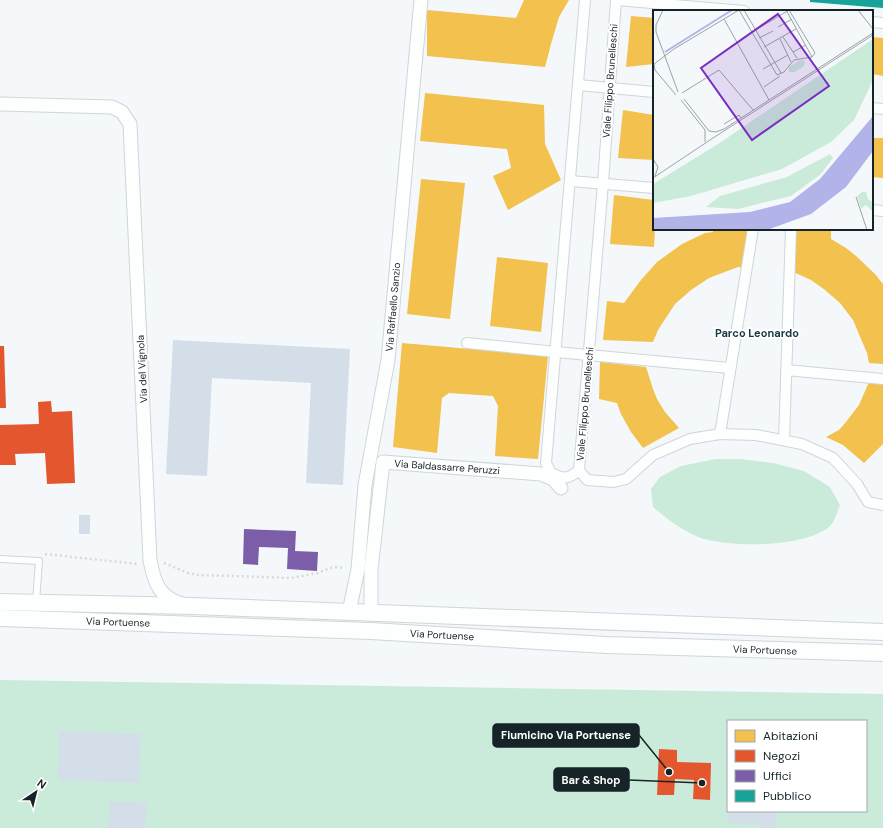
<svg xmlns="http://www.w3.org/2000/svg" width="883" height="828" font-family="'DM Sans',sans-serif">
<rect width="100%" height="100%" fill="#f4f8fa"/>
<g fill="#cbebda" fill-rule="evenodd">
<path d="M715,459H741L773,463L804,471L830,487L840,505C837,512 835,522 829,527C803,548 729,548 698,537C680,529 667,519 653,507L651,489L660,477L681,466Z"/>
<path d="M0,680L883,694V828H0ZM728,721H866V811H728Z"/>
</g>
<g fill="#f2c14e">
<path d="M524,0H569L559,17L551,44L545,67L427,56V10L516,18Z"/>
<path d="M631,16L654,18V64L626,67Z"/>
<path d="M872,37L883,38V76L872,74Z"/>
<path d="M425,93L544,105L545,144L561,180L508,210L493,176L511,168L507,149L420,141Z"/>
<path d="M623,110L654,115V160L618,158Z"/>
<path d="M872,138H883V178L872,177Z"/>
<path d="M421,179L465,183L450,319L407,314Z"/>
<path d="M614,195L654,200V229H655L654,247L610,244Z"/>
<path d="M713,229H750L745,268L738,267L709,278L691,290L675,304L658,330L653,342L603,340L607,301L624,303L641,280L657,262L682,244L705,233L713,232Z"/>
<path d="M792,229H831V239L846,248L856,256L875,274L883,284V364L869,363L867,353L853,320L840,303L825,290L811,280L791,271Z"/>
<path d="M497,257L548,263L541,332L490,326Z"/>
<path d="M402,343L548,356L538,459L495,456L498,406L493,396L449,393L442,398L437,453L393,447Z"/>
<path d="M600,362L646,367L653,389L657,399L665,412L679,428L643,448L631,432L621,414L617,403L599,399Z"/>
<path d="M869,382L875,384H883V444L864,463L843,445L826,437L839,430L846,422L859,405Z"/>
</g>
<g fill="#e4572e">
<path d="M0,346H4L6,408H0Z"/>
<path d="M51,401L52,412L72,411L75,483L47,484L45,453L15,454L16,465H0V425L39,424L38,402Z"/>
<path d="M659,749L677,750V762L711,763L710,800L693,799L694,780L675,779L674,795H657Z"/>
</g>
<path fill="#7b5ea7" d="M244,529L296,531L295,551L318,552L317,571L287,569L288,548L259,547L258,565L243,564Z"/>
<path fill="#17a398" d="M810,0H883V8L810,2Z"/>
<g fill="#d4dee9">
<path d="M173,340L350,349L343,485L306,483L311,383L212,378L207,476L166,474Z"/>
<rect x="79" y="515" width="11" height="19"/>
<path d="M59,731L141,734L139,783L58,780Z"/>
<path d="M110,801L147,803L145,828H108Z"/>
<path d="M728,811H777L776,828H760L761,825L728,823Z"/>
</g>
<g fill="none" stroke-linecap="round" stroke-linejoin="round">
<defs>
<path id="service" d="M0,559L39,561L36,602"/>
<g id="pedestrian">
<path d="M585,0L546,463L551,473C564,479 568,480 579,470L603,183L616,0"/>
<path d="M617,0L744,11"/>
<path d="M872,22L883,23"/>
<path d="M578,85L654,92"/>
<path d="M872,108L883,109"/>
<path d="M570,181L654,188"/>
<path d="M872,210L883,211"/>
<path d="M467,343L556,352L730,368"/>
<path d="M786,370L883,379"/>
<path d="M720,434L753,229"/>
<path d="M784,440L791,229"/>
<path d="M579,470L587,480L614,482L626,479L653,455L690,439L720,434L756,435L802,444L833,458L857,484L868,502L883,505"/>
</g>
<g id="minor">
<path d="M0,104L112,107L122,112L130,124L150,560C154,582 159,598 183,604"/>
<path d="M349,612L358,569L365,485L388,360L421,0"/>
<path d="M371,613V570L383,462L541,474L553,479L561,488"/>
</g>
<g id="tertiary">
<path d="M0,602L193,606L883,632"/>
<path d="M0,618L371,631L606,645L883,653"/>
</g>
</defs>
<use href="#service" stroke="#cdd6d9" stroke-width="8"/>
<use href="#pedestrian" stroke="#cdd6d9" stroke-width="12"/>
<use href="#minor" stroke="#cdd6d9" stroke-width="15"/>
<use href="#tertiary" stroke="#cdd6d9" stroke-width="18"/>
<g stroke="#d6d9d9" stroke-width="2.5" stroke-dasharray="2 3" stroke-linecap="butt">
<path d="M45,554L138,564"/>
<path d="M164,563L188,573L198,575L233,576L291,578L318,573L333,567L345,568"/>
</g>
<use href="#service" stroke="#fdfefe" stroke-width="6"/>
<use href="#pedestrian" stroke="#fdfefe" stroke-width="10"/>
<use href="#minor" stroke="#fdfefe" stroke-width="13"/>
<use href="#tertiary" stroke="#fdfefe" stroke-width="16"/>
</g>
<g text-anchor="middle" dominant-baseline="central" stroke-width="4" stroke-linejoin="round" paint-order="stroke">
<g font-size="10" fill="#162428" stroke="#fff">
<text transform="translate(610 81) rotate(-86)">Viale Filippo Brunelleschi</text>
<text transform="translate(393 307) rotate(-85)">Via Raffaello Sanzio</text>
<text transform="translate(142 369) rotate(-93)">Via del Vignola</text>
<text transform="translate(585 404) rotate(-85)">Viale Filippo Brunelleschi</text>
<text transform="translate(447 467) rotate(4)">Via Baldassarre Peruzzi</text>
<text transform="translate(118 622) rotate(2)">Via Portuense</text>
<text transform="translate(442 635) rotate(3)">Via Portuense</text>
<text transform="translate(765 650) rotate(2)">Via Portuense</text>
</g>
<g font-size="11" font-weight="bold" fill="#193943" stroke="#fff">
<text x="757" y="333">Parco Leonardo</text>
</g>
</g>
<g transform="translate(653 10)">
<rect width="220" height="220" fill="#f4f8fa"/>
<path d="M220,29V70L201,110L178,132L129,159L38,186L0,193V174L65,134ZM147,50L152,51L151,56L142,62H136V57ZM177,144L180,148L168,164L138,186L85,199L53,197L67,186L134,167ZM209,182H213L215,189L220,192V202L213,195L208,199L204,186Z" fill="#cbebda"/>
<path d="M220,106V141L193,177L158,204L114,220H0V208L97,202L137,192L167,169Z" fill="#b2b3e8"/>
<path fill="none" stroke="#b2b3e8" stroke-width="2" d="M12,42L79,0"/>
<path fill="none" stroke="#9ba3a6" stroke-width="1" d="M10,0L3,15V22L25,82M86,0L124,65L131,62L141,50L159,47M91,0L128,63M133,0L159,47M205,0L220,19M71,9L116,90M125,17L139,9M99,22L136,0L162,43L159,47M130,27L144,48M106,28L120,21M127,29L138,52M111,37L143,19M140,42L153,35M110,59L135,45M111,77L127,66M29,83L66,60L100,100M23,85L2,60L1,54L21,39L86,0M31,89L56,121M28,90L52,120V132M71,114L86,105L88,108M56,121L63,122L71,119L220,23M60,128L220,25M0,149L5,157L2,166M0,168L60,128M203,187L214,220"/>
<path fill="#7b2cbf" fill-opacity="0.15" stroke="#7b2cbf" stroke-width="2" d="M125,4L176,76L99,130L48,58Z"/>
<rect width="220" height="220" fill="none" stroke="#162428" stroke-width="2"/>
</g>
<path fill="none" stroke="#162428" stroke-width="1.5" d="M669 772L639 735M702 783L629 780"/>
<g fill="#162428" stroke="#fff" stroke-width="1.5">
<circle cx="669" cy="772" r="4"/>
<circle cx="702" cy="783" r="4"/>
</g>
<g fill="#162428" stroke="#162428" stroke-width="1.5">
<rect x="493" y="724" width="146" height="23" rx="4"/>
<rect x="554" y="768" width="75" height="23" rx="4"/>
</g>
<g font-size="11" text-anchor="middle" font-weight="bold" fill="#fff">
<text x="566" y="739">Fiumicino Via Portuense</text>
<text x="591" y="784">Bar &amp; Shop</text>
</g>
<rect x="727" y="720" width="140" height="92" fill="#ffffff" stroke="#a2a7a9"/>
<rect x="735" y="730" width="20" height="12" fill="#f2c14e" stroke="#a2a7a9"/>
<text x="763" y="740" font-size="12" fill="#162428">Abitazioni</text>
<rect x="735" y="750" width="20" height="12" fill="#e4572e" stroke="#a2a7a9"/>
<text x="763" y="760" font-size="12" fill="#162428">Negozi</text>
<rect x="735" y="770" width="20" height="12" fill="#7b5ea7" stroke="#a2a7a9"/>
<text x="763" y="780" font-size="12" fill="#162428">Uffici</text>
<rect x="735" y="790" width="20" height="12" fill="#17a398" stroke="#a2a7a9"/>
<text x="763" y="800" font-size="12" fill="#162428">Pubblico</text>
<g transform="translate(36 792) rotate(35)" stroke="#ffffff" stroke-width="3" paint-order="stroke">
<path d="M0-3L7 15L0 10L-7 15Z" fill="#162428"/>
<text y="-6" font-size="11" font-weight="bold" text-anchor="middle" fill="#162428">N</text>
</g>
</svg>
